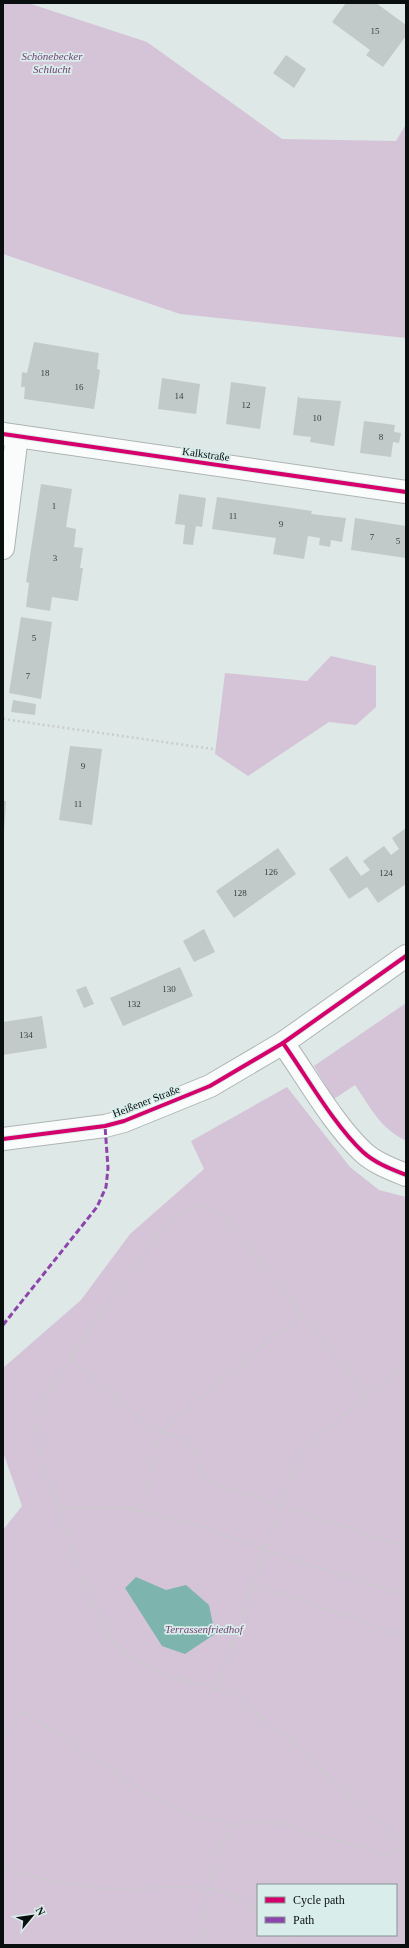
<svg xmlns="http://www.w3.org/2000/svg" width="409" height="1948" font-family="'Times New Roman',serif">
<rect width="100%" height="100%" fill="#dee8e6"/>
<g fill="#d5c4d8" fill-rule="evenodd">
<path d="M3,3H28L147,42L282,139L396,141L406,124V338L180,314L3,254Z"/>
<path d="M331,656L376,666V707L356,725L329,722L248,776L215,754L225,673L307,681Z"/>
<path d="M406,1003V1141C379,1127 371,1108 355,1085L334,1099L314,1066Z"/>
<path d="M287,1087L350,1167L379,1190L406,1197V1945H3V1530L22,1506L3,1452V1368L81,1300L130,1234L204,1169L191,1141ZM258,1885H396V1935H258Z"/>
</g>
<path fill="#7db4ae" d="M136,1577L166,1590L186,1585L209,1605L215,1634L185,1654L162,1646L125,1588Z"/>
<g fill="#c2cac9">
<path d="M346,3H376L406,25V36L383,67L366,55L370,50L332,22Z"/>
<path d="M286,55L306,69L294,88L273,73Z"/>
<path d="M34,342L99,353L97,369L100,370L94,409L24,399L25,387H21L22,372L27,373Z"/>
<path d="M162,378L200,384L196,414L158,409Z"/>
<path d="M231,382L266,387L260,429L226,424Z"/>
<path d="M298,396L300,398L341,401L334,446L310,442L311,437L293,435Z"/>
<path d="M364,421L395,425L394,432L401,433L399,443L393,442L391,457L360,453Z"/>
<path d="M41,484L72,489L66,527L76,529L74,547L83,548L80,568H83L78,601L52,597L50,611L26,607L29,583L26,582Z"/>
<path d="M179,494L206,498L202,527L196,526L193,545L183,544L185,525L175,524Z"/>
<path d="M217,497L312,511L311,514L346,518L342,542L331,540L330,547L319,545L320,538L308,536L304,559L273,554L276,538L212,529Z"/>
<path d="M355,518L406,526V558L351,550Z"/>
<path d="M21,617L52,622L41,699L9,693Z"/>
<path d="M13,700L36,704L35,715L11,712Z"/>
<path d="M70,746L102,749L92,825L59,820Z"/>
<path d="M3,801H6L4,833H3Z"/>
<path d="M406,828V884L378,903L367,887L349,899L329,869L347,856L361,876L370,870L363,861L384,846L391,855L399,849L392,838Z"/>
<path d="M278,848L296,874L234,918L216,891Z"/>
<path d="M204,929L215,952L194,962L183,941Z"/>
<path d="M180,967L193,996L123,1026L110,998Z"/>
<path d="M86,986L94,1004L84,1008L76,990Z"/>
<path d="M42,1016L47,1048L3,1055V1022Z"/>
</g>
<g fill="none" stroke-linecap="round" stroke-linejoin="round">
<defs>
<g id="minor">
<path d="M3,434L406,492"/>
<path d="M3,548L17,436"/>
<path d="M283,1043C307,1077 334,1125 363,1152C375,1163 391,1169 406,1175"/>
</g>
<path id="tertiary" d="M3,1139L105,1126L124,1121L210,1086L283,1043L406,956"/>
</defs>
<use href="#minor" stroke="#adb5b4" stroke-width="24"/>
<use href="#tertiary" stroke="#adb5b4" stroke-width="24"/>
<g stroke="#cacdcc" stroke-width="2.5" stroke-dasharray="2 3" stroke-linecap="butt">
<path d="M3,719L227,751"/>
<path d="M71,1359L151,1427L189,1442L194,1448L198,1466L204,1476L216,1484L406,1547"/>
<path d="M367,1395L312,1441L298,1457L265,1550L406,1596"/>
<path d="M58,1508C50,1484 32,1441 37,1415C39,1408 44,1400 47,1393L154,1238L179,1214L194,1206L210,1208L226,1220L367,1395L406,1365"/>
<path d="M139,1510L162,1433L179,1415L302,1314"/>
<path d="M254,1584L406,1637"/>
<path d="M216,1690L265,1550L199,1525L135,1509L58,1508L78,1566L100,1620L114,1643L134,1660L162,1674L234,1694L292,1742L406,1847"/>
<path d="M3,1737L23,1711L129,1782L178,1811L222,1822L233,1826L252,1821L273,1822L387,1855L406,1848"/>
<path d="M3,1866C39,1880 76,1888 115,1889C154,1890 199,1880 236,1897C243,1900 251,1907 258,1912"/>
<path d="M282,1935L291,1945"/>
<path d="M283,1936L285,1945"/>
<path d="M203,1945C207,1903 207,1863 233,1826"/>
</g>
<use href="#minor" stroke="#fafcfb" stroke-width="22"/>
<use href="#tertiary" stroke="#fafcfb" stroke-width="22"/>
<path stroke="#8e44ad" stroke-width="3" stroke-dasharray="6 3" stroke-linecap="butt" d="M3,1325L97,1207L106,1187L108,1168L105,1126"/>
<defs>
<g id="cycleway">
<path d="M3,434L406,492"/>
<path d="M283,1043C307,1077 334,1125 363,1152C375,1163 391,1169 406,1175"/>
<path d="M3,1139L105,1126L124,1121L210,1086L283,1043L406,956"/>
</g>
</defs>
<use href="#cycleway" stroke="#d9edea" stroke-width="6"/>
<use href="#cycleway" stroke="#d6006c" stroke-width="4"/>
</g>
<g text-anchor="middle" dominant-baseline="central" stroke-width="3.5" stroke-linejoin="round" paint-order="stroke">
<g font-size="9" fill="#363e3d">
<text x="375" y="31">15</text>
<text x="45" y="373">18</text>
<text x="79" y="387">16</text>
<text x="179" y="396">14</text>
<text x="246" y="405">12</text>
<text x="317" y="418">10</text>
<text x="381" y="437">8</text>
<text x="54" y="506">1</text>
<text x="233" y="516">11</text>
<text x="281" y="524">9</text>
<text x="372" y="537">7</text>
<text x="398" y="541">5</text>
<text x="55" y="558">3</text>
<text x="34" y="638">5</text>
<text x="28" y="676">7</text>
<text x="83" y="766">9</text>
<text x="78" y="804">11</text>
<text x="271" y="872">126</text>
<text x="386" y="873">124</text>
<text x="240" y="893">128</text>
<text x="169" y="989">130</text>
<text x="134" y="1004">132</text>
<text x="26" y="1035">134</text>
</g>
<g font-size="11" font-style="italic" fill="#764176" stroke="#d9edea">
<text x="52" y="56">Schönebecker<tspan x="52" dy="13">Schlucht</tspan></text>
<text x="204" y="1629">Terrassenfriedhof</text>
</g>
<g font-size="11" fill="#080f0e" stroke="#d9edea">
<text transform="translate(206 454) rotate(8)">Kalkstraße</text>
<text transform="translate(146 1101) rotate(-21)">Heißener Straße</text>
</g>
</g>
<rect width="409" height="1948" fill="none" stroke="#080f0e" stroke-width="8"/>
<rect x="257" y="1884" width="140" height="52" fill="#d9edea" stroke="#859492"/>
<rect x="265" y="1897" width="20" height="6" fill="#d6006c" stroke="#859492"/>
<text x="293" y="1904" font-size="12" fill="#080f0e">Cycle path</text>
<rect x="265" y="1917" width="20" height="6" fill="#8e44ad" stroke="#859492"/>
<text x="293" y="1924" font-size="12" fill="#080f0e">Path</text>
<g transform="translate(32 1916) rotate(61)" stroke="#d9edea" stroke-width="3" paint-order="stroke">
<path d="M0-3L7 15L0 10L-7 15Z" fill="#080f0e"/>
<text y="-6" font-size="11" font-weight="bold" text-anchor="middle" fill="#080f0e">N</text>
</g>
</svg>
